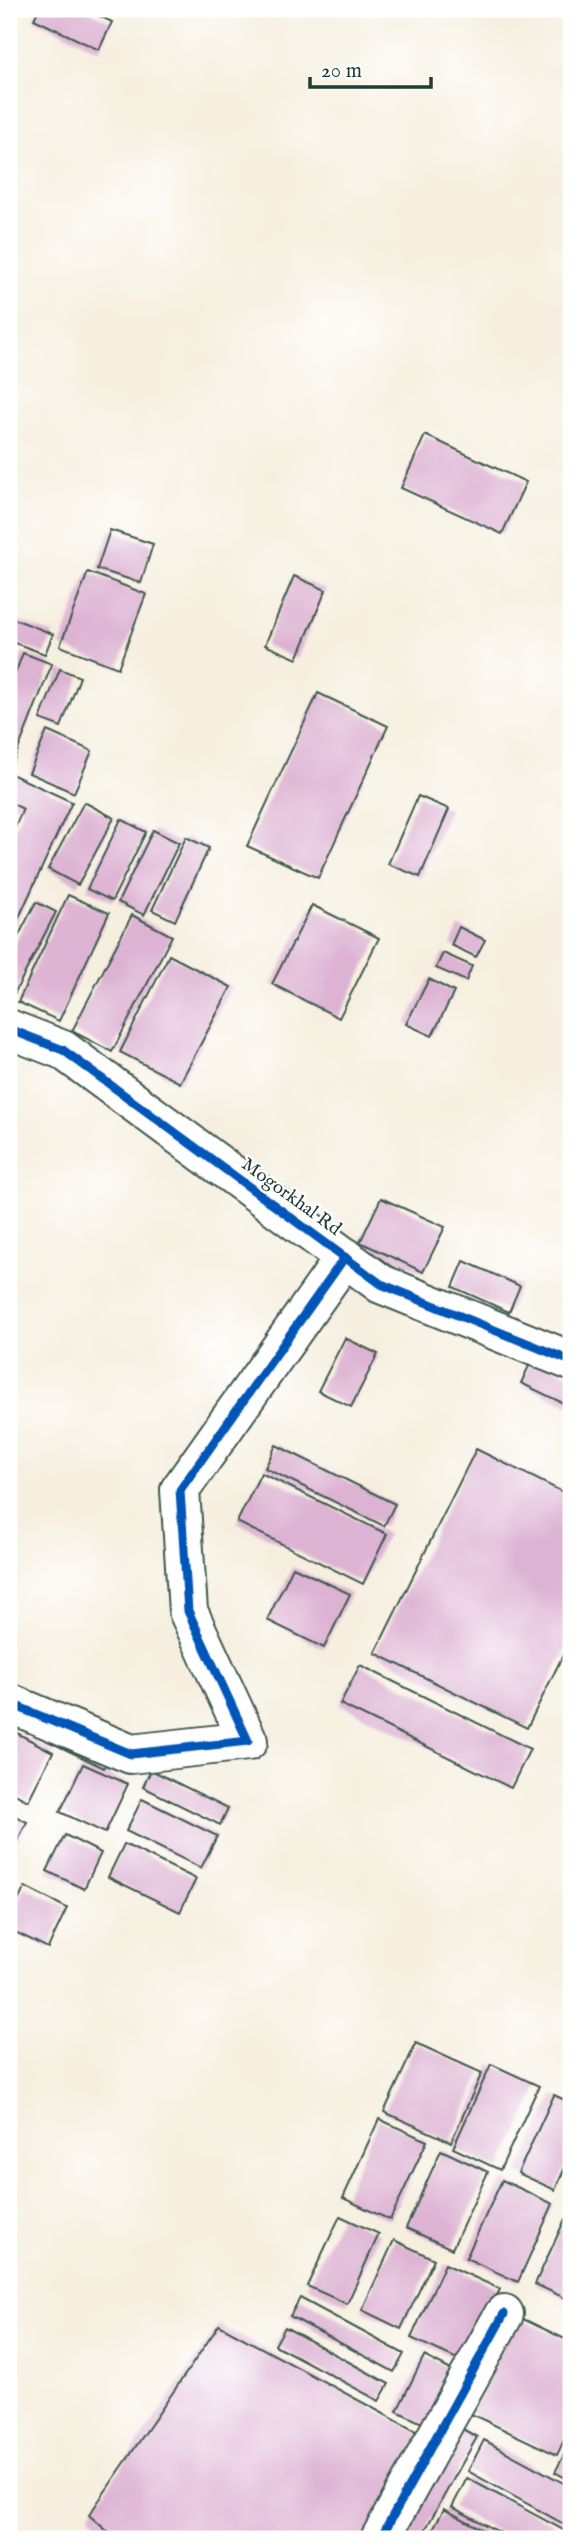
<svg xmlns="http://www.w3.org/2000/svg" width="580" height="2548" font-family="'IM FELL English',serif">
<rect width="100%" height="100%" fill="#fff"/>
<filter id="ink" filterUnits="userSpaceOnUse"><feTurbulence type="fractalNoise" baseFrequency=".0143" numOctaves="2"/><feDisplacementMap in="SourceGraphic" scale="14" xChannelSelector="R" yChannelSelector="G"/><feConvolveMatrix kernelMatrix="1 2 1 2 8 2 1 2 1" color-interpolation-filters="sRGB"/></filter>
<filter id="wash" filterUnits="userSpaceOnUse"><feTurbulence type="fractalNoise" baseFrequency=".00686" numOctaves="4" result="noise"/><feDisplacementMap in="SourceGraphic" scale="28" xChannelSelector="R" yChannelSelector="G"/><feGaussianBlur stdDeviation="1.57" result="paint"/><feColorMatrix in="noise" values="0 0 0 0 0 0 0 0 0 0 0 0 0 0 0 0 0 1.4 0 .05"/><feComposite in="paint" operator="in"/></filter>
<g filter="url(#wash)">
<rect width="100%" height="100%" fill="#f6efdf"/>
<g id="blocks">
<g fill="#ddb3d3">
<path d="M39,9H85L112,22L99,50L34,19Z"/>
<path d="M425,435L526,482L502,534L401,488Z"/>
<path d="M110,530L153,544L141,583L97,569Z"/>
<path d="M88,572L146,594L118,668L60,646Z"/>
<path d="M294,576L326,590L297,659L265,645Z"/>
<path d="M9,617L53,634L45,654L9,641Z"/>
<path d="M23,653L52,664L12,765L9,763V690Z"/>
<path d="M60,669L80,677L61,727L40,719Z"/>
<path d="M318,693L388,726L318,878L247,846Z"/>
<path d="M47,731L92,751L74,793L29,773Z"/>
<path d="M9,773L72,802L9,939V840L23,809L9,802Z"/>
<path d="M418,796L449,809L420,877L388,864Z"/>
<path d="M84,802L114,818L78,885L48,869Z"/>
<path d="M121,819L146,832L112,901L87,889Z"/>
<path d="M153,830L179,843L144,915L118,902Z"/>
<path d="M186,837L209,848L175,921L152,910Z"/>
<path d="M68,895L109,913L59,1021L18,1002Z"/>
<path d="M36,902L56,912L12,998L9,996V954Z"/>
<path d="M312,905L379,938L339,1018L272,984Z"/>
<path d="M132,915L172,936L112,1052L72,1031Z"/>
<path d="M459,927L485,940L476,957L451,945Z"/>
<path d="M443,953L472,966L466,981L436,968Z"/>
<path d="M169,955L231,987L180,1083L120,1052Z"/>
<path d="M429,979L454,992L432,1036L406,1024Z"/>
<path d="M381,1198L445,1227L423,1272L360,1242Z"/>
<path d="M464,1261L520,1286L509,1312L453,1287Z"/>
<path d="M345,1338L378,1354L351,1407L318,1391Z"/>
<path d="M533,1357L571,1376V1407L521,1383Z"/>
<path d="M276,1445L395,1504L384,1526L265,1468Z"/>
<path d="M476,1449L571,1496V1639L527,1728L375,1653Z"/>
<path d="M261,1473L387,1534L363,1584L237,1522Z"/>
<path d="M293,1567L350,1594L324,1648L267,1620Z"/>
<path d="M360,1665L530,1749L511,1788L340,1704Z"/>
<path d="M23,1729L109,1758L104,1768Z"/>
<path d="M11,1730L53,1752L28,1801L9,1791Z"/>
<path d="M83,1764L128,1784L105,1833L60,1812Z"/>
<path d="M151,1770L228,1808L220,1825L143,1787Z"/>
<path d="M142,1799L217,1836L201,1868L126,1831Z"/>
<path d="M9,1813L27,1822L9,1858Z"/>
<path d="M65,1835L101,1853L84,1889L47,1871Z"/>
<path d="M124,1844L196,1879L180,1912L108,1877Z"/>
<path d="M25,1887L67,1908L48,1948L9,1929V1907L14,1909Z"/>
<path d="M416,2043L482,2073L451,2142L384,2112Z"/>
<path d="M491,2064L539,2086L500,2170L453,2148Z"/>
<path d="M554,2095L571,2103V2154L555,2190L518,2173Z"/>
<path d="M379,2119L427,2141L390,2220L343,2198Z"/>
<path d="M441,2150L488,2172L452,2249L406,2228Z"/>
<path d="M502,2180L553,2204L518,2282L466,2258Z"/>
<path d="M340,2216L379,2234L347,2304L307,2286Z"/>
<path d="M565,2219L571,2221V2301L535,2284Z"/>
<path d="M394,2240L434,2259L401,2329L362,2310Z"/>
<path d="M445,2264L500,2289L466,2363L411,2338Z"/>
<path d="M300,2298L404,2354L394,2372L290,2316Z"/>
<path d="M515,2315L571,2342V2425L557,2455L469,2413Z"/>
<path d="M219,2325L421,2434L365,2539H116L89,2515Z"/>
<path d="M285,2327L389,2384L379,2401L275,2345Z"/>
<path d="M424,2356L455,2372L428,2426L397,2411Z"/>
<path d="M457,2426L477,2437L420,2539H394Z"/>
<path d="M484,2440L571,2487V2528L468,2471Z"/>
<path d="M571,2442V2481L555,2472Z"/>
<path d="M467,2478L571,2534V2539H512L452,2507Z"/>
<path d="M444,2509L500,2539H444L431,2532Z"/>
</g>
</g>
</g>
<g filter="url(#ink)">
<use href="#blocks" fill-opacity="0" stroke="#3f584e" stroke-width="2"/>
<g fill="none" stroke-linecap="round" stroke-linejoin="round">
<defs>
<g id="minor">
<path d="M9,1029L63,1050L381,1284L571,1361"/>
<path d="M9,1703L131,1754L248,1741L188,1611L180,1490L345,1257"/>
<path d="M380,2539L504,2314"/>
</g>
</defs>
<use href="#minor" stroke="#3f584e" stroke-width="42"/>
<use href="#minor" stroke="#fff" stroke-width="38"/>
<defs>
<g id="cycleway">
<path d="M9,1029L63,1050L381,1284L571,1361"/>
<path d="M9,1703L131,1754L248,1741L188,1611L180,1490L345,1257"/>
<path d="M380,2539L504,2314"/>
</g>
</defs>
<use href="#cycleway" stroke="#fff" stroke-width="13"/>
<use href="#cycleway" stroke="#0057b8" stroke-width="9"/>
</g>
</g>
<g text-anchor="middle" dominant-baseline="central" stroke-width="5" stroke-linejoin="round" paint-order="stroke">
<g font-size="19" fill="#1f3d34" stroke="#fff">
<text transform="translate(291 1197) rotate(36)">Mogorkhal Rd</text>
</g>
</g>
<rect width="580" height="2548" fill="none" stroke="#fff" stroke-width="35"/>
<path d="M310 77v10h121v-10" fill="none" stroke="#1f3d34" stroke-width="3.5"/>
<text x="321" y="77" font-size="21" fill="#1f3d34" stroke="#ffffff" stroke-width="5" paint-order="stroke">20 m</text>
</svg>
